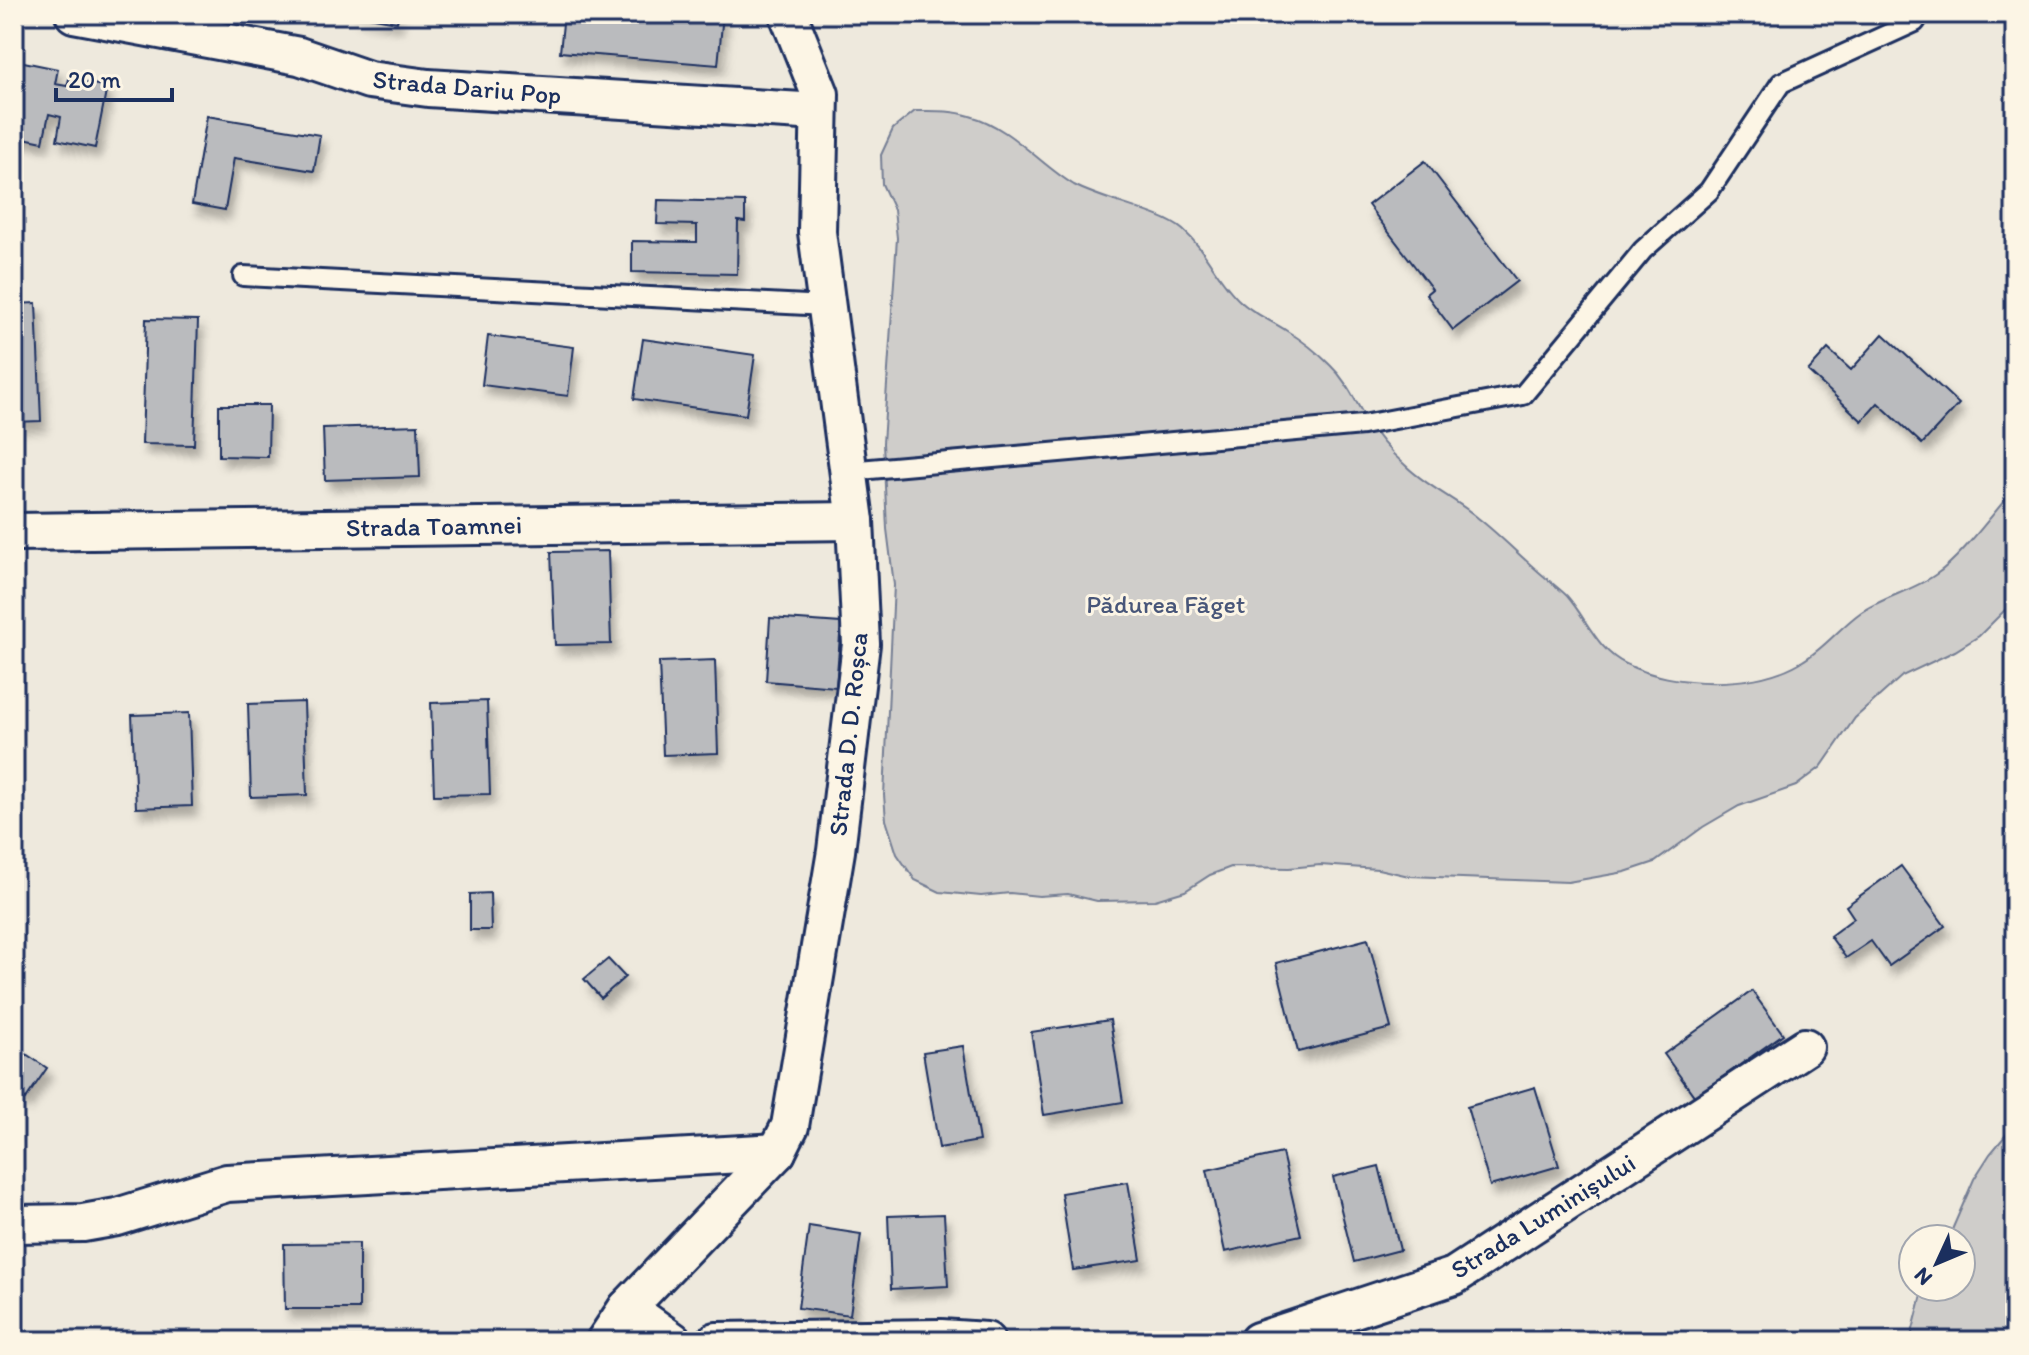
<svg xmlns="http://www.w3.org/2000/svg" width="2029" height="1355" font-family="Itim,sans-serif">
<defs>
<filter id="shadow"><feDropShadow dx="5" dy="9" stdDeviation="4" flood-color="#0004"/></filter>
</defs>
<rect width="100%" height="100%" fill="#eee9dd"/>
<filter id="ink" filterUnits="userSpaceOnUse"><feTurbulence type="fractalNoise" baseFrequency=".0125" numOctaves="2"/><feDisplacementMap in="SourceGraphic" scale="16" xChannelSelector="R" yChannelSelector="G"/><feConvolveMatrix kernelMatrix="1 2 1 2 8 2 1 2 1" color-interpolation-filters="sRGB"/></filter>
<g filter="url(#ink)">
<g fill="#cfcdca" stroke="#757e94" stroke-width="2">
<path d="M915,111C934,111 952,110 970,116C1011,127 1039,164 1074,185C1104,201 1162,212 1183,230C1207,251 1217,280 1240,301C1254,314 1270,320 1287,331C1302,340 1317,352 1330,365C1346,380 1354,399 1365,417C1375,434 1390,452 1405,465C1427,487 1455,498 1478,518C1502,537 1523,559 1546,578C1553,584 1561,590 1567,596C1587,619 1597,650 1626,664C1673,688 1756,689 1801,662C1824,649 1839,628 1860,613C1883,597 1912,591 1935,575C1960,559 1994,512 2015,488V600L1979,636L1955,651L1902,676L1855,718L1821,767L1796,786L1739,806L1703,827L1655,862L1625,872L1568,882L1409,876L1378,869L1320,865L1289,868L1231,867L1210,875L1185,891L1155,900L1097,901L1068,894L1039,896L1010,893L981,896L940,892L915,880L897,854L886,820L884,795L894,585L887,529L883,443L897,238L894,210L882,184L881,155L893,129Z"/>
<path d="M2015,1124V1341H1910L1924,1287H1961V1239H1948L1974,1179L1990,1154Z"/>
</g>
<g fill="#babbbe" stroke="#1b2f5e" stroke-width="2" filter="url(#shadow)">
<path d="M352,14H399L397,22Z"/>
<path d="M564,14H723L718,65L560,52Z"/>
<path d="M14,60L58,69L55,84L67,86L69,79L107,87L95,148L57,140L61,117L49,114L43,142L14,136Z"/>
<path d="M207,116L320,135L314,171L234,158L225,210L192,204Z"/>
<path d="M1425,161L1517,281L1453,330L1426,294L1432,289L1368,205Z"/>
<path d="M658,200L745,202V222L738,221L737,274L632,272V241L697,242V225L657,224Z"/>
<path d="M36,303L41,421L14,422V304Z"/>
<path d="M146,319L198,320L194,445L142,444Z"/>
<path d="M1883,334L1959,404L1922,444L1878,403L1862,421L1808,371L1828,349L1851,370Z"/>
<path d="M488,336L574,347L568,396L482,385Z"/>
<path d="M643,339L755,355L746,415L634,399Z"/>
<path d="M219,405H269L268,457L219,456Z"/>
<path d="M418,425L420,477L325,480L323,428Z"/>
<path d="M608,551L611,644L555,645L551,552Z"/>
<path d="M770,618L841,623L836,687L766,681Z"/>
<path d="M715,660L718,753L663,755L659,662Z"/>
<path d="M487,701L490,794L434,795L431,703Z"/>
<path d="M304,702L307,795L251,797L248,704Z"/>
<path d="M189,713L192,806L136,808L132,715Z"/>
<path d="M1901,866L1945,926L1889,966L1871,941L1846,958L1830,936L1854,918L1846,906Z"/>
<path d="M490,893L491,930H470V894Z"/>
<path d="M1368,939L1391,1028L1298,1052L1276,963Z"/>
<path d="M608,959L625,977L601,998L584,979Z"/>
<path d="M1752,991L1783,1034L1695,1097L1664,1054Z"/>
<path d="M1110,1020L1123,1102L1044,1115L1031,1032Z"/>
<path d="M14,1046L47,1068L25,1100L14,1093Z"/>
<path d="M963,1046L979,1141L939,1148L923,1052Z"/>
<path d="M1535,1087L1559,1166L1490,1186L1467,1107Z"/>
<path d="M1282,1153L1301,1235L1225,1252L1207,1170Z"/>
<path d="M1379,1166L1400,1250L1354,1262L1333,1177Z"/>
<path d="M1128,1182L1141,1260L1073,1270L1061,1193Z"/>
<path d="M944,1214L948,1286L891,1289L888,1216Z"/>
<path d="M809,1226L861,1234L850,1315L798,1308Z"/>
<path d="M359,1243V1309H285L284,1244Z"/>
</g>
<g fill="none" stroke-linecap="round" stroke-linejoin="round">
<defs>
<g id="lane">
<path d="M243,276L826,306"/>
<path d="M848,471L1363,425L1523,395L1643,250L1709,191L1781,83L1915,22L1920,14"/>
</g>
<g id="street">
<path d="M74,14L299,56L369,80L428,88L819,112"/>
<path d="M14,532L855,521"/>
<path d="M14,1224L83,1223L117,1217L227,1183L777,1152"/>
<path d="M627,1308L673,1341"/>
<path d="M605,1341L627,1308L777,1152L790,1126L836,851L861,644L855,521L817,232L820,94L788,14"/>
<path d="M716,1341L941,1338L986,1341"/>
<path d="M1258,1341L1454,1276L1805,1047"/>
</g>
</defs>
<use href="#lane" stroke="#1b2f5e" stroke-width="24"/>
<use href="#street" stroke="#1b2f5e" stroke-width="42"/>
<use href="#lane" stroke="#fcf5e5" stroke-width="18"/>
<use href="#street" stroke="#fcf5e5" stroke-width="36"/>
</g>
</g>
<g text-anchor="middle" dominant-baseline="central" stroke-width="6" stroke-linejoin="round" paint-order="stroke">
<g font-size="26" fill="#1b2f5e" stroke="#fcf5e5">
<text transform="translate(467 87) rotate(5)">Strada Dariu Pop</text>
<text transform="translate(434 526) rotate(-1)">Strada Toamnei</text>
<text transform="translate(848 734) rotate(-84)">Strada D. D. Roșca</text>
<text transform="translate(1543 1216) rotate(-32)">Strada Luminișului</text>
</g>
<g font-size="26" fill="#485679" stroke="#fcf5e5">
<text x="1166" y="604">Pădurea Făget</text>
</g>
</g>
<rect width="2029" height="1355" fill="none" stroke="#fcf5e5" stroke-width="48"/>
<rect x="24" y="24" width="1981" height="1307" fill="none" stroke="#1b2f5e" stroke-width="3" filter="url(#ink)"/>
<g transform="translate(1937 1263) rotate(226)"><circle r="38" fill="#fcf5e5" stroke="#a2a6af" stroke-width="2"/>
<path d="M0-6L14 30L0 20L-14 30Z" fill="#1b2f5e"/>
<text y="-12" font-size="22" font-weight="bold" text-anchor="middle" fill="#1b2f5e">N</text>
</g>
<path d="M56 88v12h116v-12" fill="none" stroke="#1b2f5e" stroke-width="4"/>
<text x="68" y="88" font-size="24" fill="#1b2f5e" stroke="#fcf5e5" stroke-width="6" paint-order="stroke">20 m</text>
</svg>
